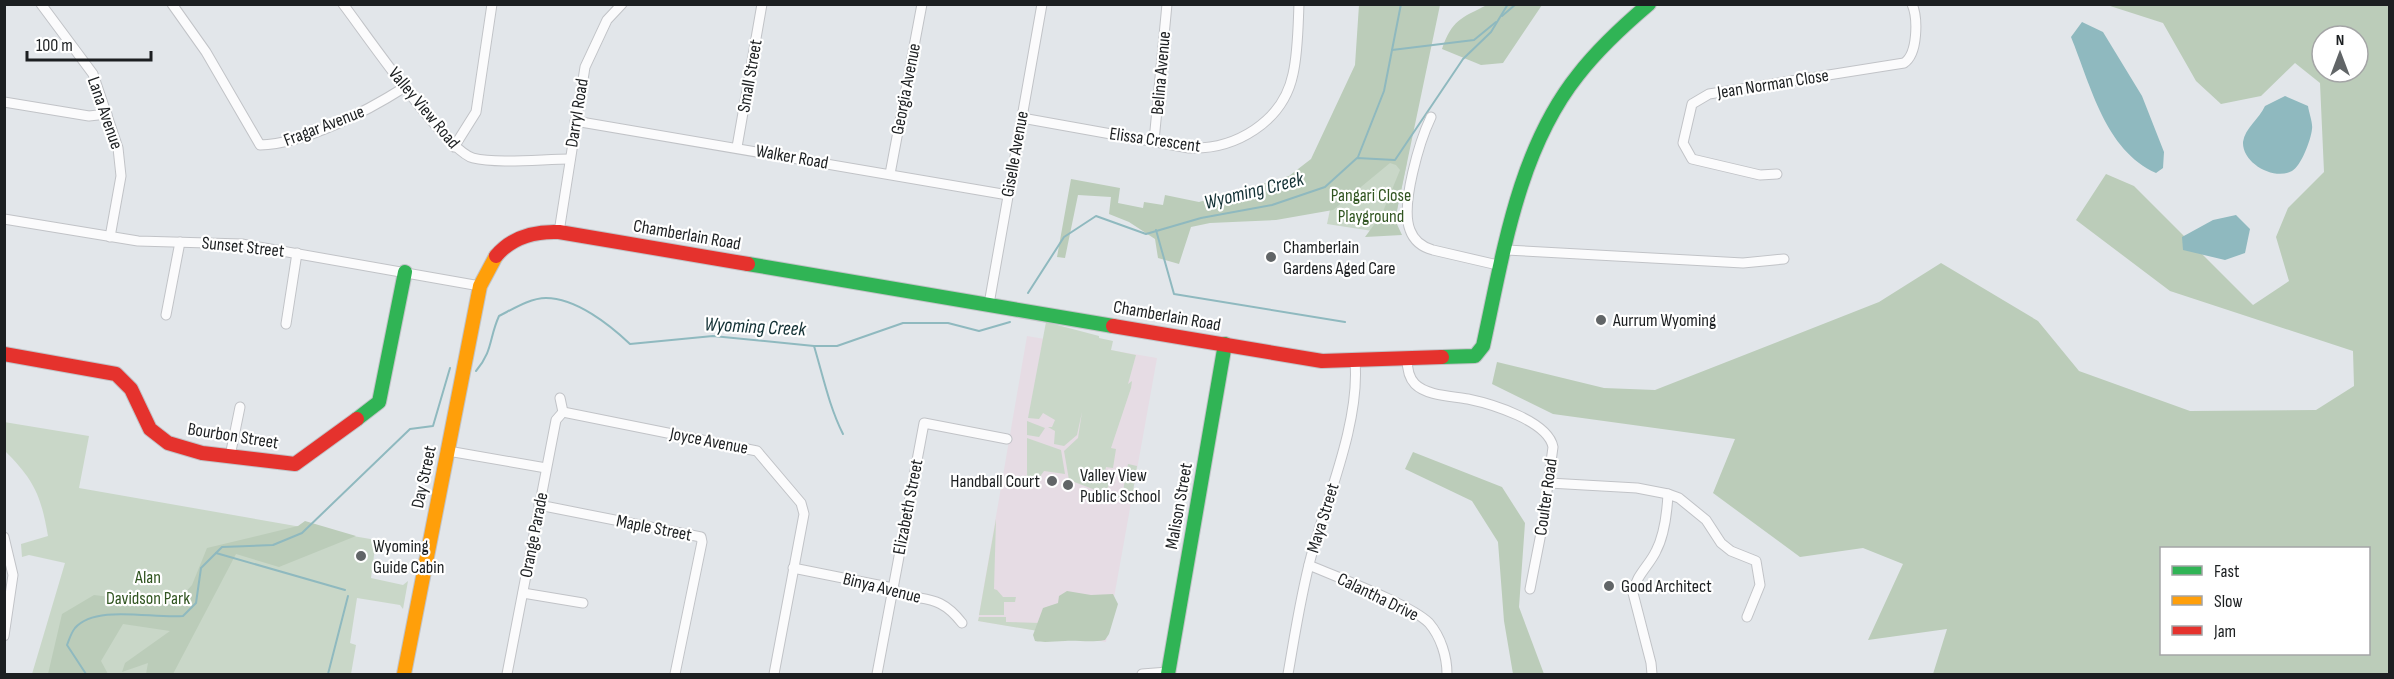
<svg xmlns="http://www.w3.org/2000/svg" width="2394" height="679" font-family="'Sofia Sans Condensed',sans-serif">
<rect width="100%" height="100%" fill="#e2e6ea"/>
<path fill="#e6dce4" d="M1027,336L1157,358L1106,642L978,621Z"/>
<g fill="#c9d7c8">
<path d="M1388,159L1407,162L1392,234L1327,224L1331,205Z"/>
<path d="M1046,322L1099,336V338L1113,341L1111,350L1136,355L1128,384L1132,381L1131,388L1111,448L1116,449L1113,468L1106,467L1104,477L1098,480L1116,482L1109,484L1106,494L1069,480L1064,451L1078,438L1082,412L1077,435L1064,446L1054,444L1055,431L1048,427H1052L1055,420L1043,413L1039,419L1028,418Z"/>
<path d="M1027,421L1045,428L1039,437L1027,435Z"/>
<path d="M4,422L89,436L79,488L376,540L371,578L403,585L408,581L403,609L400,605L357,598L350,643L356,645L351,674H32L65,563L29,555L22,557L21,544L48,536C41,495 34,480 5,451Z"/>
<path d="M1027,438L1061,450L1065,474L1044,471L1031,489L1027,488Z"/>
<path d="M1128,464L1137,466L1131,504L1110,495V493L1122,496Z"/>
<path d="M996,519L994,589L997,590L1003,597H1016L1015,602H1004V615H979Z"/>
<path d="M979,617H1006V622L1041,623L1038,631L978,621Z"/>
</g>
<g fill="#bbccb9" fill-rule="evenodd">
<path d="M1359,5H1440L1395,220L1402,235L1365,237L1382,214L1400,170L1396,165L1390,163L1333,210L1276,220L1210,223L1191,227L1179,264L1158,258L1155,239L1129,222L1109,214L1111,197L1078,195L1065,258L1057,257L1071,179L1120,188L1118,203L1143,208L1144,202L1163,205L1165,195L1199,202L1289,176L1311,159L1355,65Z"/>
<path d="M1487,5H1542L1503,63L1481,65L1442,49C1452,20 1461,18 1487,5Z"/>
<path d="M2107,5H2389V674H1933L1947,629L1868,640L1903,564L1863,548L1800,557L1713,493L1735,439L1553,414L1492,384L1497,362L1604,388L1655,390L1879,302L1941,263L2038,321L2079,371L2190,411L2316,410L2354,386L2353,351L2170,291L2076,220L2106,174L2134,186L2253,305L2289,281L2276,237L2288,208L2324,172L2320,83L2295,63L2261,96L2221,104L2196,81L2163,23ZM2322,36H2358V72H2322ZM2162,548H2368V654H2162Z"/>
<path d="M1413,452L1502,487L1525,523L1519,607L1544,674H1513L1504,621L1498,542L1472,501L1405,469Z"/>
<path d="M305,521L356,536L279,567L236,554L173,674H146L148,663L122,672L125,663L170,631L123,624L101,661L108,674H48L62,614L94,595L174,605L192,585L207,548L298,526Z"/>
<path d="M1067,591L1091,595L1113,594L1118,604L1109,634L1105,640C1090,643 1078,640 1065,641C1054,641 1046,643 1035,641L1033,635L1043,608L1058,603L1059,596Z"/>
</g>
<g fill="#8fb9bf">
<path d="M2082,22L2103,32L2142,96L2164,152L2163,168L2156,173C2105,150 2091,86 2071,37Z"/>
<path d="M2285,96L2308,106C2309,113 2313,123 2312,129C2311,140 2301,166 2292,171C2274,181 2242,163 2243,142C2245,128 2259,119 2265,106Z"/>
<path d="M2236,215L2250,229L2245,253L2225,260L2183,250L2182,237L2213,220Z"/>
</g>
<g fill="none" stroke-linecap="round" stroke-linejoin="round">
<g stroke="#8fb9bf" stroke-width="2">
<path d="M1502,16L1516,4"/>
<path d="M1392,50L1474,40L1496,22"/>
<path d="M1358,157L1384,91L1401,4"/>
<path d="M1156,230L1174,294L1345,322"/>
<path d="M1028,293L1064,237L1096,216L1146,234L1201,218L1272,205L1325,187L1357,158L1395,160L1463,59L1491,32L1508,4"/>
<path d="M814,346C823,376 829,406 843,434"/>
<path d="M476,371C493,351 489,338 499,316C513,309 530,298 546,298C576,298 610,325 630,344L713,336L814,346H837L903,323H948L979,331L1010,322"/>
<path d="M216,553L345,590"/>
<path d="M86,674L67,645C69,640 71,633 75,628C96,604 153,619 183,616L196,603L201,568L222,547L273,545L302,533L410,429L433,426L450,368"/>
<path d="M328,674L348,596"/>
</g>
<defs>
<g id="street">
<path d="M41,4L93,74L118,148L121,176L110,237"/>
<path d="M172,4L206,52L260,145C305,144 367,111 405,87"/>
<path d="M343,4C365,33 446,151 473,158C497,164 543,159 570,159"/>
<path d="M4,102L89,116L107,114"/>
<path d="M1431,117C1420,140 1400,205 1410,230C1414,241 1422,247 1433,250L1502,266"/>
<path d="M1022,118L1189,148C1235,150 1283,122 1293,74C1298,52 1298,27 1299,4"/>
<path d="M575,121L1008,195"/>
<path d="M1154,141L1167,4"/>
<path d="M454,147L476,112L492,4"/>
<path d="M737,147L762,4"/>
<path d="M890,174L922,4"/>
<path d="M1777,174L1760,175L1692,159L1683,143L1692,104L1709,94L1904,63C1918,54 1918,18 1912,4"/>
<path d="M4,219L138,241L242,244L480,286"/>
<path d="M559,232L585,67L607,20L622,4"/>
<path d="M1506,250L1743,263L1784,259"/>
<path d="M989,304L1042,4"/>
<path d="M166,315L180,242"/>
<path d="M286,324L297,253"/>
<path d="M1407,358C1407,367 1408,377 1415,384C1427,396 1452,396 1468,399C1492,404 1548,421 1553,447L1542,528L1530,589"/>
<path d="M563,412L757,451L801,503L804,514L774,674"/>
<path d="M448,451L546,468"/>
<path d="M230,456L240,407"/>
<path d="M1549,483L1637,488L1668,494L1679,498L1706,520L1721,543L1731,551L1756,561L1760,585L1747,617"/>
<path d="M539,505L701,537L702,542L675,674"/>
<path d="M4,537L13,575L4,636"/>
<path d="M1309,565C1336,577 1410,604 1429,623C1441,637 1447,657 1447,674"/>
<path d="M793,568L888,587C918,606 935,588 962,623"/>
<path d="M523,593L583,603"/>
<path d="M507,674L556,420L563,412L560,398"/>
<path d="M877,674L924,423L1007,439"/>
<path d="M1142,674L1168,672"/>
<path d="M1288,674C1295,634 1301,593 1312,553C1328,496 1360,421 1355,362"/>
<path d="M1652,674L1651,663L1633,593C1636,575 1649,566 1656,551C1665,534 1667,513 1668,494"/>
</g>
<g id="fast">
<path d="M748,264L1113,326"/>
<path d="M1442,357L1475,356L1483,346C1503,255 1518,150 1578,75C1599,48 1623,26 1649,4"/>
<path d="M357,419L379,402L405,272"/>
<path d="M1168,674L1225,344"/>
</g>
<path id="slow" d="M404,674L480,286L496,256"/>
<g id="jam">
<path d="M496,256C512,237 535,231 559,232L748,264"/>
<path d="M1113,326L1322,361L1442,357"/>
<path d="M4,354L116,374L131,389L150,429L168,443L202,453L295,464L357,419"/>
</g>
</defs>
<use href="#street" stroke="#c1c3c7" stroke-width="11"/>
<use href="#fast" stroke="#c1c3c7" stroke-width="16"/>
<use href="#slow" stroke="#c1c3c7" stroke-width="16"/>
<use href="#jam" stroke="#c1c3c7" stroke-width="16"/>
<use href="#street" stroke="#fbfbfc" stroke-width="9"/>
<use href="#fast" stroke="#30b455" stroke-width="14"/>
<use href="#slow" stroke="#ff9f0a" stroke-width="14"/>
<use href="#jam" stroke="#e5322d" stroke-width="14"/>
</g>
<g fill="#616567" stroke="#fff" stroke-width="2">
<circle cx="1271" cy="257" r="6"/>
<circle cx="1601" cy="320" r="6"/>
<circle cx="1052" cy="481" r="6"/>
<circle cx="1068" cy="485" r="6"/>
<circle cx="361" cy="556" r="6"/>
<circle cx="1609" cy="586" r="6"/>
</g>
<g text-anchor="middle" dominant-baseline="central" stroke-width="4.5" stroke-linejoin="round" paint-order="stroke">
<g font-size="18" fill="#1c1f21" stroke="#fff">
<text transform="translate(1161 73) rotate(-85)">Belina Avenue</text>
<text transform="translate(750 76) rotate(-80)">Small Street</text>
<text transform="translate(1773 84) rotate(-9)">Jean Norman Close</text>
<text transform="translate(906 89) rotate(-79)">Georgia Avenue</text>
<text transform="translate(424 108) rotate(50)">Valley View Road</text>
<text transform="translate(105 113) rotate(71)">Lana Avenue</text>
<text transform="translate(577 113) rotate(-81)">Darryl Road</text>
<text transform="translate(324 126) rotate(-21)">Fragar Avenue</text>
<text transform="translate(1155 140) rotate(8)">Elissa Crescent</text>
<text transform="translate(1015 154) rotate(-80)">Giselle Avenue</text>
<text transform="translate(792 157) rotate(10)">Walker Road</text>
<text transform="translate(687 235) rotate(10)">Chamberlain Road</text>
<text transform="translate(243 247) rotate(6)">Sunset Street</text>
<text transform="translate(1167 316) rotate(10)">Chamberlain Road</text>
<text transform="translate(233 436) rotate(9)">Bourbon Street</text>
<text transform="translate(709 441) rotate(11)">Joyce Avenue</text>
<text transform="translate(424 477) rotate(-78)">Day Street</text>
<text transform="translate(1546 497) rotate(-82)">Coulter Road</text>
<text transform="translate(1179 506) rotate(-80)">Malison Street</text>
<text transform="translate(908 507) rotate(-79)">Elizabeth Street</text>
<text transform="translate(1323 518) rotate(-73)">Maya Street</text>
<text transform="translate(654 528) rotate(11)">Maple Street</text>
<text transform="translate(534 535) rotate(-79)">Orange Parade</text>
<text transform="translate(882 588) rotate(14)">Binya Avenue</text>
<text transform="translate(1378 597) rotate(26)">Calantha Drive</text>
</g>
<g font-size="18" fill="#315521" stroke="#fff">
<text x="1371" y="195">Pangari Close<tspan x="1371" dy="21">Playground</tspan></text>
<text x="148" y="577">Alan<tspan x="148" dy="21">Davidson Park</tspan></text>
</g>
<g font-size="18" fill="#1c1f21" stroke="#fff" text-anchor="start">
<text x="1283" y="247">Chamberlain<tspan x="1283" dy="21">Gardens Aged Care</tspan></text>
<text x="1613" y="320">Aurrum Wyoming</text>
<text x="1080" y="475">Valley View<tspan x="1080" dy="21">Public School</tspan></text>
<text x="1040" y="481" text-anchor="end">Handball Court</text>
<text x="373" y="546">Wyoming<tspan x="373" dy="21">Guide Cabin</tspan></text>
<text x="1621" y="586">Good Architect</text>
</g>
<g font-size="20" font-style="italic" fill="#123034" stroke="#fff">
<text transform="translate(1254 191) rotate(-14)">Wyoming Creek</text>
<text transform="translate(755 327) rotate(3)">Wyoming Creek</text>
</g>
</g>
<rect width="2394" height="679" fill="none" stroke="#1c1f21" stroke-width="12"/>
<rect x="2160" y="547" width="210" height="108" fill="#ffffff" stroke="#a4a5a6" stroke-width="1.5"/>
<rect x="2172" y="566" width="30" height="9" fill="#30b455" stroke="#a4a5a6" stroke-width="1.5"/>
<text x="2214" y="577" font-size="18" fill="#1c1f21">Fast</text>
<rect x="2172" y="596" width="30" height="9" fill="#ff9f0a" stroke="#a4a5a6" stroke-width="1.5"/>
<text x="2214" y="607" font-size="18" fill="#1c1f21">Slow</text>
<rect x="2172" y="626" width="30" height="9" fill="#e5322d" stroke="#a4a5a6" stroke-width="1.5"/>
<text x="2214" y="637" font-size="18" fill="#1c1f21">Jam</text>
<g transform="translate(2340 54)"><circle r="28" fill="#ffffff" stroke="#a4a5a6" stroke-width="1.5"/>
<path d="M0-4.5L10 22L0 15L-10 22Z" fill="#616567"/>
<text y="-9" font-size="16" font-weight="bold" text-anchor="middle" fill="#1c1f21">N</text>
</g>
<path d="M27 51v9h124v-9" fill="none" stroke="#1c1f21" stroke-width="3"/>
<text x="36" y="51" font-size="18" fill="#1c1f21" stroke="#ffffff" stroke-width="4.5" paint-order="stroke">100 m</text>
</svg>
